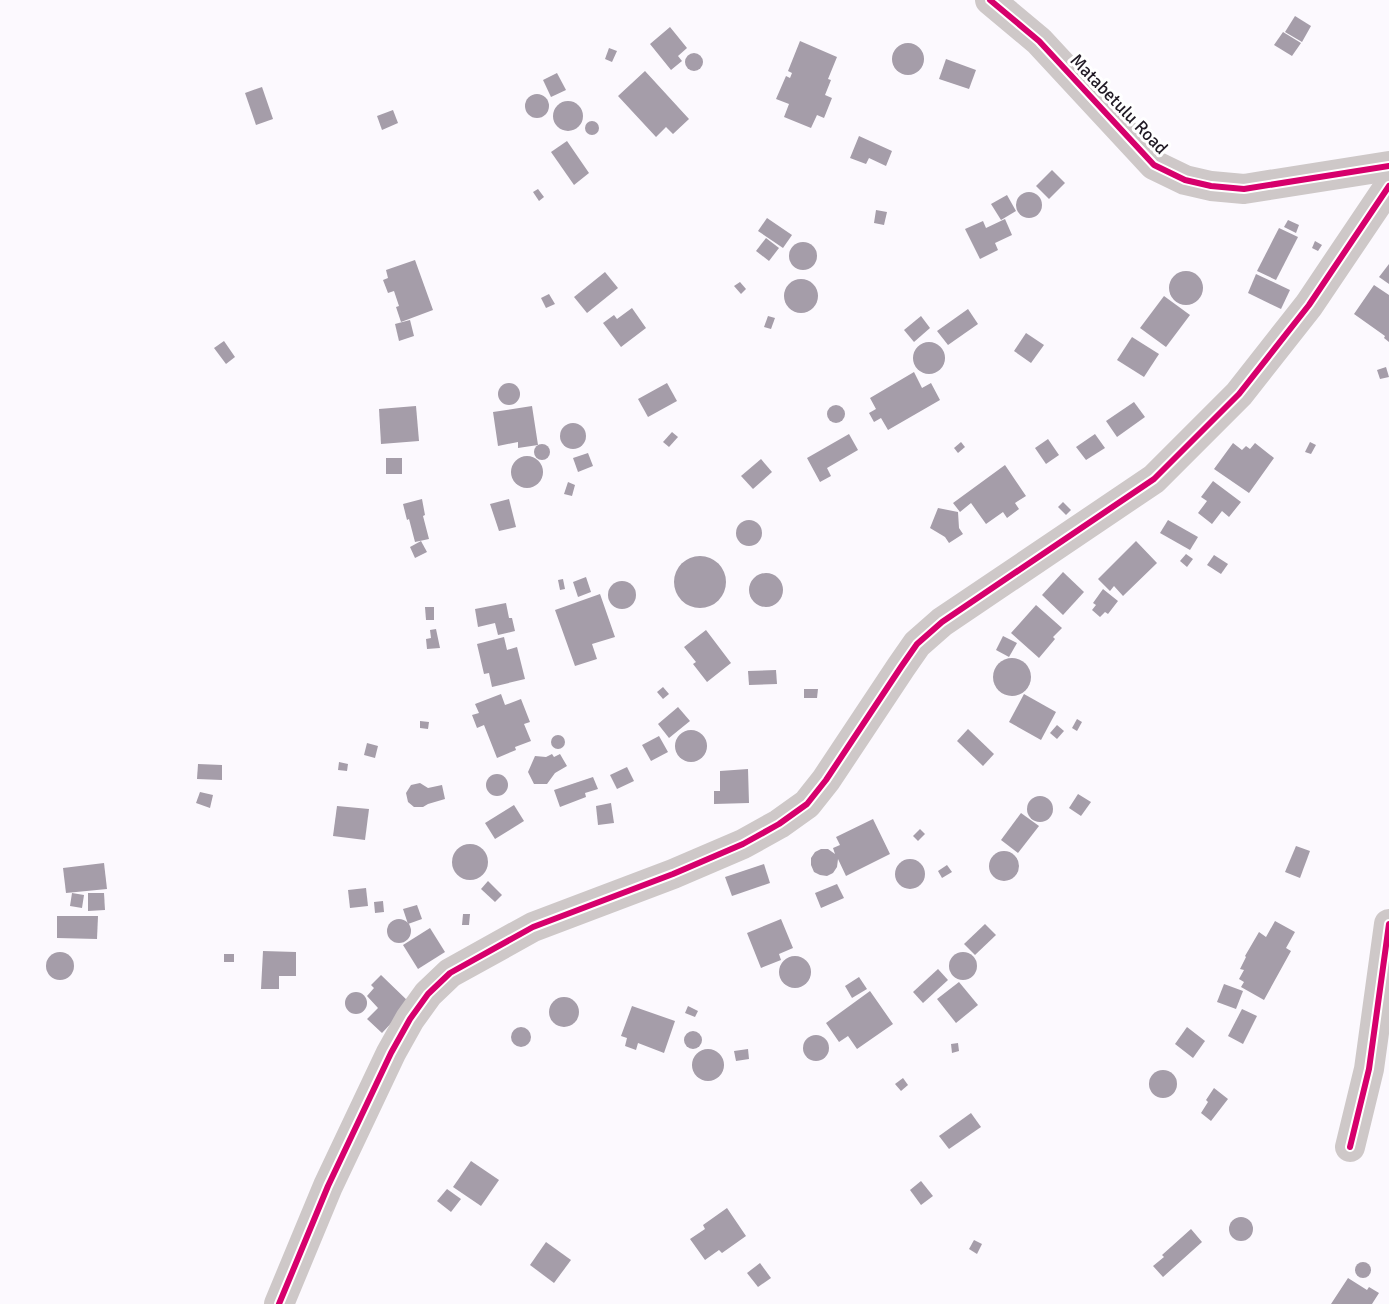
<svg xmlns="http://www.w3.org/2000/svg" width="1389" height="1304" font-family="Signika,sans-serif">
<rect width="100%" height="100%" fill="#fcf9fe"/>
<g fill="#a59da9">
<path d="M1295,16L1311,26L1302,42L1285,32Z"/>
<path d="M670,27L687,48L678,56L682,61L671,70L650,44Z"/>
<path d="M1283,32L1301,43L1292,56L1274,45Z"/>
<path d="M800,41L837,57L828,79L831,80L825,95L832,98L824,118L817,115L811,128L784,117L789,104L776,99L786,76L790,78L792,73L788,71Z"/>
<circle cx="908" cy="59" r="16"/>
<path d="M609,48L617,51L612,62L605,59Z"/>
<circle cx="694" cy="62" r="9"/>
<path d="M946,59L976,70L969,89L939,79Z"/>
<path d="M645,71L689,119L673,134L666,127L656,137L618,96Z"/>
<path d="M557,73L566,90L551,97L543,80Z"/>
<path d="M262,87L273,119L256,125L245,93Z"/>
<circle cx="537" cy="106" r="12"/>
<circle cx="568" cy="116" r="15"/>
<path d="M393,110L398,123L382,130L377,116Z"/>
<circle cx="592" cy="128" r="7"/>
<path d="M859,136L892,151L886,166L869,158L866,164L850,158Z"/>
<path d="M567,141L589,173L574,185L551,152Z"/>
<path d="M1052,170L1065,183L1049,199L1036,186Z"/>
<path d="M538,189L544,197L539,201L533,192Z"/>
<circle cx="1029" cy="205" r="13"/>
<path d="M1007,195L1016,211L1001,220L991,204Z"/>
<path d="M876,210L887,212L884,225L874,223Z"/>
<path d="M767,218L792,235L783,248L758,231Z"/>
<path d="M1005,219L1012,235L995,243L998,250L980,259L965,229L983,221L986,228Z"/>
<path d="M1288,220L1299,225L1296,233L1284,227Z"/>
<path d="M1279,228L1298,237L1276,280L1257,271Z"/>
<path d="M766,238L779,248L769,261L756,251Z"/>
<path d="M1315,241L1322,245L1318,251L1312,248Z"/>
<circle cx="803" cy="256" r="14"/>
<path d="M415,260L433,310L401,322L396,307L399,306L394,291L388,293L383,280L388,278L386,270Z"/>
<path d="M1389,264V284L1379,277Z"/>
<circle cx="1186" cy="288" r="17"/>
<path d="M605,272L618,288L587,313L574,297Z"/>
<path d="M1256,274L1290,290L1281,309L1248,293Z"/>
<circle cx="801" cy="296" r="17"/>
<path d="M740,282L746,289L741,294L734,286Z"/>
<path d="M1374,285L1389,295V342L1384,338L1385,336L1354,314Z"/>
<path d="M549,294L555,304L546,308L541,298Z"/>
<path d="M1164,296L1190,315L1166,347L1140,328Z"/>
<path d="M632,308L646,328L621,347L603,323L614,315L617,319Z"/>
<path d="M968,309L978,324L948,345L937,331Z"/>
<path d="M768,316L775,318L771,329L764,327Z"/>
<path d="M921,316L930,328L914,342L904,330Z"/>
<path d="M410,320L414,336L399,341L395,324Z"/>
<path d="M1026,333L1044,345L1031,363L1014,351Z"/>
<path d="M1132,337L1159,354L1144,377L1117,360Z"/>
<path d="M224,341L235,357L226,364L214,348Z"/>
<circle cx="929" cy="358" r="16"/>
<path d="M1386,367L1389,377L1380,379L1377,370Z"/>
<path d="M914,372L922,388L931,383L940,400L888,430L881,418L874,422L869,413L876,409L870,398Z"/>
<path d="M667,383L677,401L648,417L638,399Z"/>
<circle cx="509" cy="394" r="11"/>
<path d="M1134,402L1145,417L1117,437L1106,421Z"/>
<circle cx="836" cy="414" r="9"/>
<path d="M416,406L419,441L381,444L379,409Z"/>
<path d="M532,406L538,445L518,448V442L498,446L493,412Z"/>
<circle cx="573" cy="436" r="13"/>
<path d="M672,432L678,437L669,447L663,442Z"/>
<path d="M849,434L858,450L827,468L831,476L820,482L807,458Z"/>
<path d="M1095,434L1105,448L1086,460L1076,447Z"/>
<path d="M1048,439L1059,455L1046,464L1035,448Z"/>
<path d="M961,442L965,447L958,453L954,448Z"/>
<path d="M1310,442L1316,445L1311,454L1305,452Z"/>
<path d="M1233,443L1242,450L1246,446L1250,449L1255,443L1274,458L1249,493L1214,469Z"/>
<circle cx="542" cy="452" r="8"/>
<path d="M588,453L593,466L578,472L573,458Z"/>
<circle cx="527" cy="472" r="16"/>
<rect x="386" y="458" width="16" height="16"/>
<path d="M761,459L772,472L753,489L741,476Z"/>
<path d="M1005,465L1026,496L1015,503L1019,509L1007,518L1003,512L986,524L971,503L960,512L953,503Z"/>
<path d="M1213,481L1241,502L1229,517L1222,511L1212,524L1198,513L1207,501L1201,497Z"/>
<path d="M568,482L575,485L572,496L564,494Z"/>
<path d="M422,499L425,515L423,516L429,539L415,542L409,519L407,520L403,504Z"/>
<path d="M509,499L516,527L499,531L490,504Z"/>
<path d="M1063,502L1071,510L1066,515L1058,507Z"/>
<path d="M938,508L958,512L959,528L963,534L949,543L945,537L930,528Z"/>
<circle cx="749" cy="533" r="13"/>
<path d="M1168,520L1198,537L1190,550L1160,533Z"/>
<path d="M421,541L427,552L415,558L410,547Z"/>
<path d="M1136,541L1157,563L1123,596L1114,586L1110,591L1098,579Z"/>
<path d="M1186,554L1193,559L1187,567L1180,561Z"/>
<path d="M1214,555L1228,564L1221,574L1207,565Z"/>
<circle cx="700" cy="582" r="26"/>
<path d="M1063,572L1084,592L1063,615L1042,595Z"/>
<circle cx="766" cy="590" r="17"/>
<path d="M586,577L591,592L578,597L573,582Z"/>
<path d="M563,579L565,589L560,590L558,580Z"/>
<circle cx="622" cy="595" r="14"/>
<path d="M1103,589L1118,601L1108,614L1105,612L1100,617L1092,610L1096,605L1093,603Z"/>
<path d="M600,594L615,637L592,644L597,659L575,666L555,610Z"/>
<path d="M506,603L509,618H512L515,631L498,635L495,623L478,627L475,609Z"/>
<path d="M1036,605L1062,628L1053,637L1055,639L1039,658L1011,633Z"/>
<path d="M425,607H434V620H426Z"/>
<path d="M436,629L440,648L427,649L426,639L431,638L430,630Z"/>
<path d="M706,630L731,663L707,682L693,664L696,662L684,647Z"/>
<path d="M1003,636L1017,643L1009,657L996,650Z"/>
<path d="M504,637L507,650L517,647L525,679L492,687L489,673L484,674L477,644Z"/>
<circle cx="1012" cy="677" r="19"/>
<path d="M776,670L777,684L749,685L748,671Z"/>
<path d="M663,687L669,694L663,699L657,692Z"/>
<path d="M804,689H818L817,698H804Z"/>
<path d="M501,694L505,705L521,699L530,722L524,724L531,741L515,747L516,750L497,758L484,725L477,728L472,715L479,713L475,704Z"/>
<path d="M1024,694L1056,712L1041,740L1009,722Z"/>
<path d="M678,707L690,721L669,738L658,724Z"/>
<path d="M1077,719L1082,722L1077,731L1072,728Z"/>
<path d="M420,721L429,722L428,729L420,728Z"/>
<path d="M1057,725L1064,731L1057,739L1050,733Z"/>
<path d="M968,729L994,754L983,766L957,741Z"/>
<circle cx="691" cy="746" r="16"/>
<circle cx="558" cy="742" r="7"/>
<path d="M659,736L668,752L651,761L642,745Z"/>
<path d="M367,743L378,746L375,758L364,755Z"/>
<path d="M552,754L554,757L560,754L567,766L555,773L547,784H534L528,772L535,756L546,757Z"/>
<path d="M339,762L348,764L347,771L338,770Z"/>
<path d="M198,764L222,765V780L197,779Z"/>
<path d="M627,767L634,781L617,789L610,775Z"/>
<path d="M748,769L749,803L714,804V791H720V771Z"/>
<circle cx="497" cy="785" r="11"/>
<path d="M593,777L598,789L585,793L586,797L560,807L554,790Z"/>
<path d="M420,783L428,788L442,785L445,799L428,804L423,807H414L408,802L406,793L411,785Z"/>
<path d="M200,792L213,795L210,808L196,803Z"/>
<path d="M1078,794L1091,802L1081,816L1069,808Z"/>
<circle cx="1040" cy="809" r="13"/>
<path d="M611,803L614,823L598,825L596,806Z"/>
<path d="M514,805L524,821L495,839L485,823Z"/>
<path d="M337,806L369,809L365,840L333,836Z"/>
<path d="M1021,813L1039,826L1018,853L1001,840Z"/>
<path d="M873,819L890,854L846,876L838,859L837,867L833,873L827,876L820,875L814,872L811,865V858L815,852L821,849H828L835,854L833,848L840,845L836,837Z"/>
<path d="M920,829L925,834L918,841L913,836Z"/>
<circle cx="470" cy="862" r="18"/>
<path d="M1296,846L1310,851L1300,878L1285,872Z"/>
<circle cx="1004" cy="866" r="15"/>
<circle cx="910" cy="874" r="15"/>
<path d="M104,863L107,889L66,893L63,868Z"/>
<path d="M764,864L770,883L732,896L725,877Z"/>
<path d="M947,865L952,872L942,878L938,871Z"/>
<path d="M488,881L502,895L495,902L481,889Z"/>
<path d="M837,884L844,898L821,908L815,893Z"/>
<path d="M366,888L368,906L350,908L348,890Z"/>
<path d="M72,893L84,895L82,908L70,906Z"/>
<path d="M88,893H104L105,910L88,911Z"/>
<path d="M383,901L384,912L375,913L374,902Z"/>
<path d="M417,905L422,919L408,924L403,909Z"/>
<path d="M463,914H470L469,925H462Z"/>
<path d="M57,916H98L97,939L57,938Z"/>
<path d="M781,919L793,948L779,954L781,960L761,968L747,933Z"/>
<circle cx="399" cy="931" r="12"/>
<path d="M1275,921L1295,932L1286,948L1291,951L1264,1000L1241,987L1244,982L1239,979L1244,970L1240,969L1246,957L1245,956L1259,932L1266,937Z"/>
<path d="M985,924L996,935L975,955L964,944Z"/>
<path d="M430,928L445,952L418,969L403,945Z"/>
<path d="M263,951L296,952V976H279V989H261Z"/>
<circle cx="963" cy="966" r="14"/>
<circle cx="60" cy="966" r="14"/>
<rect x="224" y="954" width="10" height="8"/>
<circle cx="795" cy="972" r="16"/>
<path d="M938,969L948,980L923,1003L913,992Z"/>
<path d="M381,975L410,1003L382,1033L367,1019L378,1008L367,996L374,988L371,985Z"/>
<path d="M859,977L867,989L852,998L845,986Z"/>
<path d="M959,982L978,1005L956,1023L937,999Z"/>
<path d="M1224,984L1243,991L1236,1009L1217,1002Z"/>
<path d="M870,991L893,1024L857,1049L848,1036L839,1042L826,1023Z"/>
<circle cx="356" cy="1003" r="11"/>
<circle cx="564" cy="1012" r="15"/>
<path d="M632,1006L675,1021L664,1053L638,1043L636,1050L625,1046L627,1038L621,1036Z"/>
<path d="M688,1006L698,1011L695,1017L685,1013Z"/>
<path d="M1242,1009L1257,1016L1243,1044L1228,1036Z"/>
<circle cx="521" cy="1037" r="10"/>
<path d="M1187,1027L1205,1041L1193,1058L1175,1044Z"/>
<circle cx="693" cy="1040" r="9"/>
<circle cx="816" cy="1048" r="13"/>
<path d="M958,1043L959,1051L952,1053L951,1044Z"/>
<circle cx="708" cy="1065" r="16"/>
<path d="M748,1049L749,1059L736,1061L734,1051Z"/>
<circle cx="1163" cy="1084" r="14"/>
<path d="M903,1078L908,1085L901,1091L895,1084Z"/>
<path d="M1214,1088L1228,1099L1211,1121L1201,1113L1208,1102L1206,1100Z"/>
<path d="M971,1113L981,1127L949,1149L939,1136Z"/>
<path d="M471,1161L499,1180L481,1206L453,1187Z"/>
<path d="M921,1181L933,1196L921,1205L910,1190Z"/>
<path d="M447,1189L461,1199L451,1212L437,1201Z"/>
<path d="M727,1208L746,1236L722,1253L719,1250L705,1260L690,1239L705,1229L703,1225Z"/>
<circle cx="1241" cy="1229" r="12"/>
<path d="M1191,1229L1202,1242L1163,1277L1153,1266L1164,1257L1162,1255Z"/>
<path d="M974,1240L982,1244L977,1254L969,1249Z"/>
<path d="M546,1242L571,1260L554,1283L530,1265Z"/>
<circle cx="1363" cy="1270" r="8"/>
<path d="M760,1263L771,1278L758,1287L747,1273Z"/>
<path d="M1348,1278L1367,1290L1369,1287L1379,1293L1372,1304H1331Z"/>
</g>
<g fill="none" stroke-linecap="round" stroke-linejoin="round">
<g stroke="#cec8c8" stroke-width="30">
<path d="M990,0L1039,41L1154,165L1185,180L1211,186L1244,189L1389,166"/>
<path d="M1350,1147L1369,1069L1389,924"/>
<path d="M279,1304L328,1186L391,1053L410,1019L428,994L450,973L533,927L673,874L743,844L779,824L807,804L826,780L901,667L917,644L942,622L1154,479L1239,394L1309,305L1389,186"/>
</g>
<defs>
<g id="cycleway">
<path d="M990,0L1039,41L1154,165L1185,180L1211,186L1244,189L1389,166"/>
<path d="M1350,1147L1369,1069L1389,924"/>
<path d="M279,1304L328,1186L391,1053L410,1019L428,994L450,973L533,927L673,874L743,844L779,824L807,804L826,780L901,667L917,644L942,622L1154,479L1239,394L1309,305L1389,186"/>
</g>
</defs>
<use href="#cycleway" stroke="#fff" stroke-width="10"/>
<use href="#cycleway" stroke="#d6006c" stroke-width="6"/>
</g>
<g text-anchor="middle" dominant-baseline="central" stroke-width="6" stroke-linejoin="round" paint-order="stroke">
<g font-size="18" fill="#201924" stroke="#fff">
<text transform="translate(1119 104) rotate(46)">Matabetulu Road</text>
</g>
</g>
</svg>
